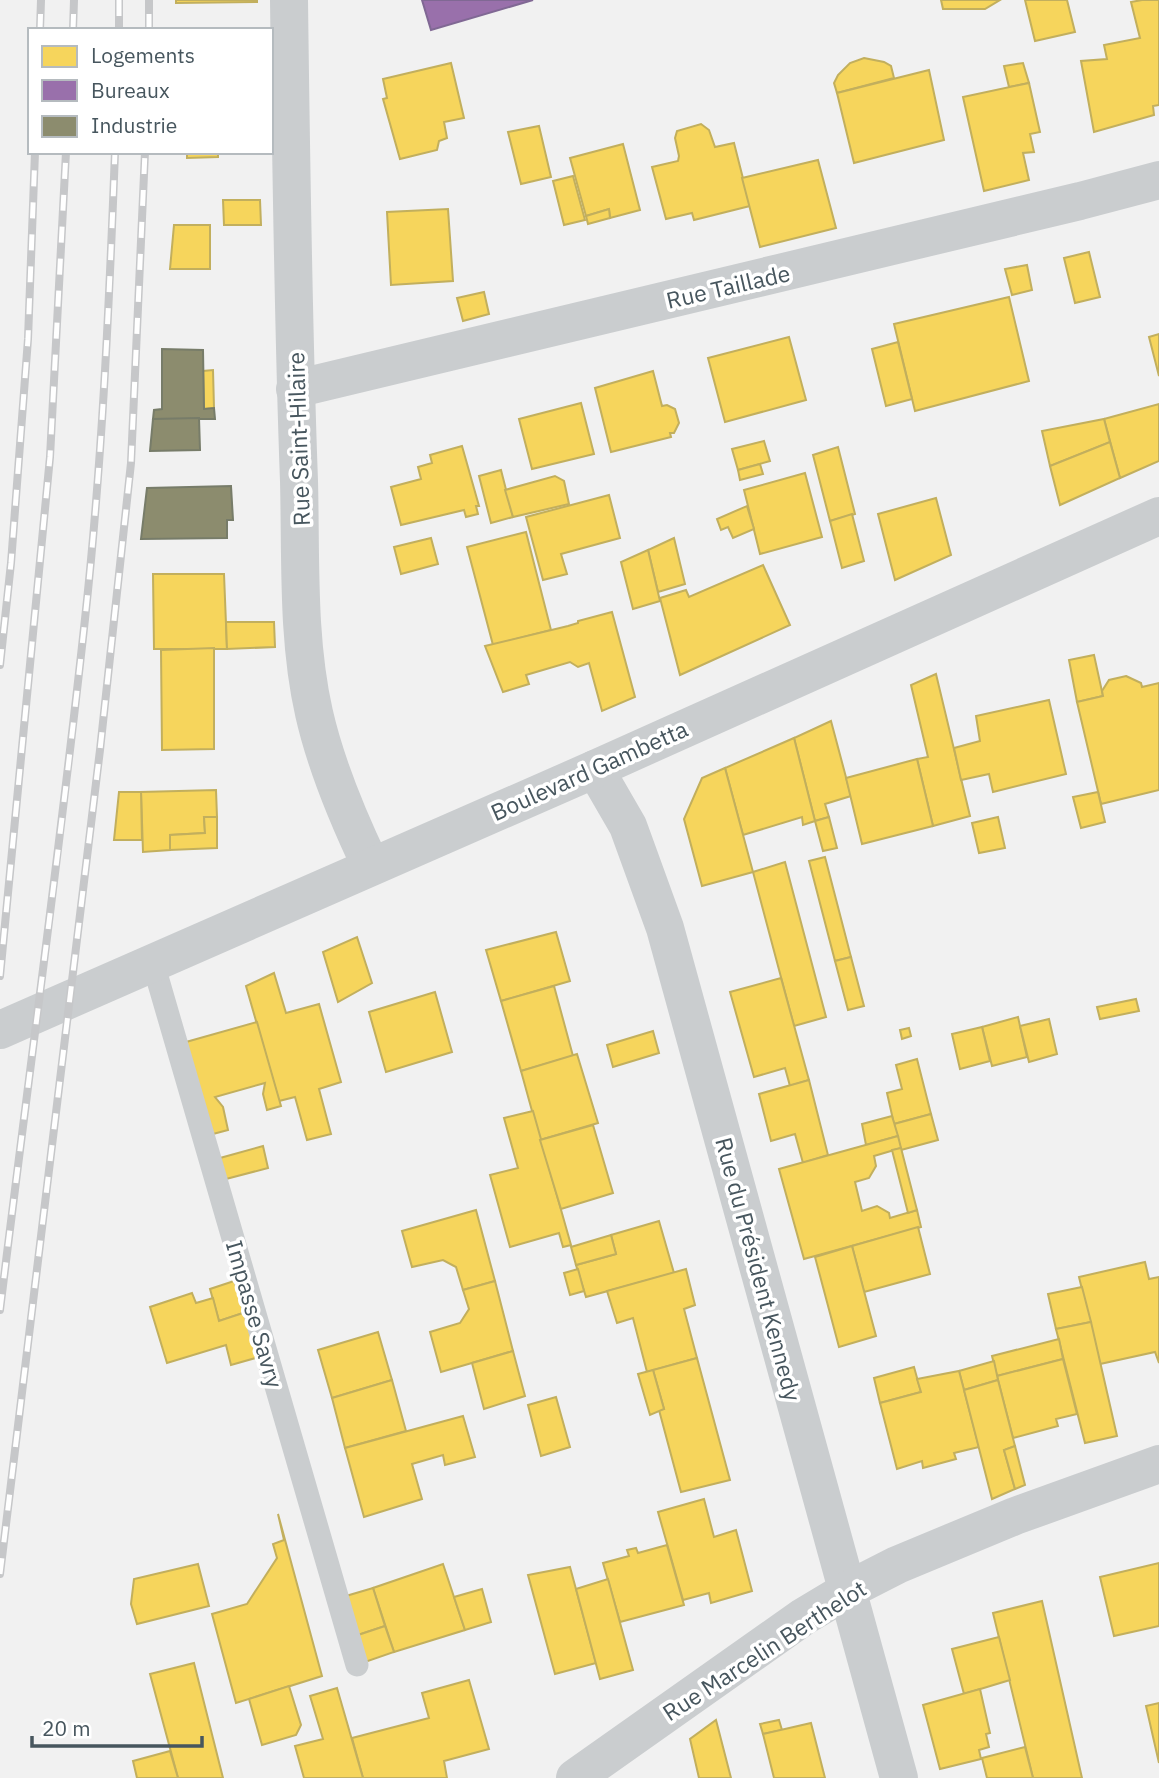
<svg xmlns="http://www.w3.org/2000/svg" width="1159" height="1778" font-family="'IBM Plex Sans',sans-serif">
<rect width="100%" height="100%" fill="#f1f1f1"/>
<g fill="#f6d55c" stroke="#c2af5d" stroke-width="2">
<path d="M176,0H257V2L176,3Z"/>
<path d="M941,0H1000L985,9H943Z"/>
<path d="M1025,0H1067L1075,32L1035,41Z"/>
<path d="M1142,0H1159V105L1153,106L1154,115L1094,132L1081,61L1107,59L1104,45L1140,38L1131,2Z"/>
<path d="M864,58L884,62L891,66L894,78L837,93L834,83L838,75L850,63Z"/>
<path d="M451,63L464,118L444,122L447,138L439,141L437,150L400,159L383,99L387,98L383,79Z"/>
<path d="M1023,63L1029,83L1009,87L1004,66Z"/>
<path d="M929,70L944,140L854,163L837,93Z"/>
<path d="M1029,83L1040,132L1030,134L1034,152L1023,153L1029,180L984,191L963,97Z"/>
<path d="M701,124L709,130L715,147L734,143L750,206L694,220L692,213L666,219L652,167L678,161L679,156L675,138L677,131Z"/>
<path d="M539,126L551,177L521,184L508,132Z"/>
<path d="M623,144L640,210L610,218L609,209L586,216L570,158Z"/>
<path d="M187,152H218V157L187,158Z"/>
<path d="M818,160L836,228L760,247L742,178Z"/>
<path d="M573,176L585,220L564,225L553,181Z"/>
<path d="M223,200H260L261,225H224Z"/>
<path d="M448,209L453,281L391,285L387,212Z"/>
<path d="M609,209L610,218L588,224L586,216Z"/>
<path d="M174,225H210V269H170Z"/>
<path d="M1089,252L1100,297L1075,303L1064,258Z"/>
<path d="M1027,265L1032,290L1012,295L1005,269Z"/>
<path d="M484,292L489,314L463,321L457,298Z"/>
<path d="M1009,297L1029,381L915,411L894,324Z"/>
<path d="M1159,334V376L1149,337Z"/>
<path d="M789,337L806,400L725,422L708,358Z"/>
<path d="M898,342L912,399L886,406L872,349Z"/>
<path d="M213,370L214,408L204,409L203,371Z"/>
<path d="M653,371L662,406L667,405L675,409L679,423L674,433H670L671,437L611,452L595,388Z"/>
<path d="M581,403L594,454L532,469L519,419Z"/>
<path d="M1159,404V461L1120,478L1104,419Z"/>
<path d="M1104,419L1110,442L1050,466L1042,431Z"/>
<path d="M764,441L770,461L738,470L732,449Z"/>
<path d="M1110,442L1120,478L1060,505L1050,466Z"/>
<path d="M462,446L479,506H476L478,514L466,517L464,510L401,525L391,487L421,479L418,467L432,463L430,455Z"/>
<path d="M838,447L855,514L830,521L813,455Z"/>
<path d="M760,464L763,474L740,480L738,470Z"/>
<path d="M501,470L513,517L491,523L479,476Z"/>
<path d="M805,473L822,537L760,554L744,490Z"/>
<path d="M555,476L564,481L569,504L513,517L505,490Z"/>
<path d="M609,495L620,538L561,554L567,574L543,580L526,517Z"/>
<path d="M936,498L951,555L895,580L878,514Z"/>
<path d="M747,506L754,529L733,538L728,527L721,530L717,519Z"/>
<path d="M852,514L864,561L842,568L830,521Z"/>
<path d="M526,532L551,630L493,645L467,547Z"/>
<path d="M431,538L438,564L401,574L394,547Z"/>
<path d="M674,538L685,584L658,592L648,550Z"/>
<path d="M648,550L660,601L633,609L621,562Z"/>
<path d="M763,565L790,625L680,675L660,598L686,590L689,597Z"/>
<path d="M153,574H224L227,649H154Z"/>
<path d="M612,612L635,697L602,711L589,663L578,667L570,662L526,675L529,684L503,692L485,646L568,626L578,623V621Z"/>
<path d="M226,622H274L275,647L227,649Z"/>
<path d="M214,648V749L162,750L161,650Z"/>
<path d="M1094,655L1103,696L1077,702L1069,660Z"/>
<path d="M936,674L970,816L933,826L917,759L928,757L911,685Z"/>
<path d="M1126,676L1141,683L1142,687L1159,683V790L1101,804L1077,702L1103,696L1102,691L1109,680Z"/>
<path d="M1049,700L1066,774L993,792L989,774L961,780L954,748L980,741L976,716Z"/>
<path d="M831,721L851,796L825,804L829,817L815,821L794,738Z"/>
<path d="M794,738L815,821L803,825L802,817L743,835L725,768Z"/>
<path d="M917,759L933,826L862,844L846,778Z"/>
<path d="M725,768L753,872L702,886L684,819L702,778Z"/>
<path d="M216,790L217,817H204L205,833L170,835V850L143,852L141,792Z"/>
<path d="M119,792H141L142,840H114Z"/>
<path d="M1098,792L1105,822L1081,828L1073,797Z"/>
<path d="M204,817H217V848L170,850V835L205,833Z"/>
<path d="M829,817L837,848L823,851L815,821Z"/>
<path d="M998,817L1005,848L979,853L972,823Z"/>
<path d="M825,857L851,957L835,961L809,861Z"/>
<path d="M785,862L826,1017L794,1026L753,872Z"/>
<path d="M556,932L570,981L501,1001L486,950Z"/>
<path d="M357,937L372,983L338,1002L323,952Z"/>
<path d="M851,957L864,1006L848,1010L835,961Z"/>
<path d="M274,973L286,1013L319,1004L341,1082L319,1089L331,1134L307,1140L295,1097L279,1101L246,986Z"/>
<path d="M781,978L809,1080L790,1086L785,1068L754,1077L730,992Z"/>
<path d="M554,986L573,1056L521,1071L501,1001Z"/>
<path d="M435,992L452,1052L386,1072L369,1012Z"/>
<path d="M1136,999L1139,1011L1100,1019L1097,1007Z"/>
<path d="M1018,1017L1027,1057L992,1066L982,1027Z"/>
<path d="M1049,1019L1057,1054L1029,1062L1020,1026Z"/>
<path d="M257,1022L281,1106L267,1110L263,1094L265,1083L215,1097L223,1107L228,1130L213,1134L186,1042Z"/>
<path d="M982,1027L990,1061L960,1069L952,1034Z"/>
<path d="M909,1028L911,1036L902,1039L900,1030Z"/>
<path d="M653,1031L659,1053L613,1067L607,1045Z"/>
<path d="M577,1054L598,1123L540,1140L521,1071Z"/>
<path d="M917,1059L931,1114L894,1124L887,1093L902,1089L896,1065Z"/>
<path d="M809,1080L828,1155L803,1163L795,1134L771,1141L759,1094Z"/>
<path d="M533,1111L571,1245L563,1247L559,1233L510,1247L490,1175L518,1168L504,1118Z"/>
<path d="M931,1114L938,1140L901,1150L894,1124Z"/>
<path d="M892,1116L898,1136L866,1145L862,1124Z"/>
<path d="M593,1125L613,1193L561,1209L540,1140Z"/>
<path d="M898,1136L901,1148L874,1156L876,1166L869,1178L855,1182L862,1211L877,1206L889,1213L890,1218L917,1210L921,1227L804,1259L779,1169Z"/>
<path d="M263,1146L268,1168L226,1179L220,1158Z"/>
<path d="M901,1148L917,1210L908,1213L892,1150Z"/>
<path d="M476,1210L495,1281L463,1290L456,1267L443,1260L412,1267L402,1231Z"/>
<path d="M659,1221L674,1273L586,1297L576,1265L616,1254L611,1235Z"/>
<path d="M918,1227L930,1274L864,1292L852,1246Z"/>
<path d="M611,1235L616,1254L576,1265L571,1247Z"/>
<path d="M852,1246L876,1336L839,1347L815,1257Z"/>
<path d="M1145,1262L1149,1279L1159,1277V1363L1155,1352L1100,1364L1079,1277Z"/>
<path d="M578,1269L584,1291L570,1295L564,1273Z"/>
<path d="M686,1269L695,1305L684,1309L697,1358L647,1372L633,1318L617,1323L607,1291Z"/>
<path d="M237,1280L246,1312L219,1321L210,1289Z"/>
<path d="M495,1281L513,1351L441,1372L430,1332L460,1323L469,1309L463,1290Z"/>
<path d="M1082,1287L1091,1322L1056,1329L1048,1294Z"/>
<path d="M192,1293L196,1303L213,1298L219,1321L246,1312L259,1357L231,1365L226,1345L167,1363L150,1307Z"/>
<path d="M1091,1322L1117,1436L1085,1443L1056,1329Z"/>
<path d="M378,1332L392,1380L332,1398L318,1350Z"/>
<path d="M1059,1339L1063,1359L997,1376L992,1356Z"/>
<path d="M513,1351L525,1396L484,1409L472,1363Z"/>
<path d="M697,1358L730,1480L681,1492L659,1410L664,1409L653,1370Z"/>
<path d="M1063,1359L1077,1414L1056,1419L1058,1426L1013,1438L997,1376Z"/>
<path d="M994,1361L998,1380L964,1390L959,1371Z"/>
<path d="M914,1367L921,1392L880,1403L874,1378Z"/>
<path d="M653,1370L664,1409L650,1415L638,1374Z"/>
<path d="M959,1371L979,1447L954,1453L956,1459L923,1468L922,1461L897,1469L880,1403L921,1392L917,1379Z"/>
<path d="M392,1380L406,1431L345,1448L332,1398Z"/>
<path d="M998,1380L1015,1446L1004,1450L1015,1489L992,1499L964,1390Z"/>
<path d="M556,1397L570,1447L541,1456L528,1405Z"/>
<path d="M463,1416L475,1457L445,1465L443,1455L412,1464L422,1499L364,1517L345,1448Z"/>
<path d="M1015,1446L1025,1485L1015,1489L1004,1450Z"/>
<path d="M704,1499L714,1537L736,1530L752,1591L711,1603L709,1593L683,1600L658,1512Z"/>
<path d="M278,1514L322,1676L236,1703L212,1614L247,1604L277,1558L273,1544L284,1540Z"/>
<path d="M667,1545L684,1605L620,1622L603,1563L629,1556L627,1550L636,1548L638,1553Z"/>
<path d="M1159,1563V1626L1114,1636L1100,1577Z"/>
<path d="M198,1564L209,1606L137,1624L131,1604L134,1579Z"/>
<path d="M443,1564L465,1630L394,1652L373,1588Z"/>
<path d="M570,1567L596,1663L555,1674L528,1575Z"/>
<path d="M608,1579L633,1670L600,1679L576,1589Z"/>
<path d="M373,1588L385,1626L358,1635L346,1596Z"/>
<path d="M482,1589L491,1622L465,1630L454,1597Z"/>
<path d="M1042,1601L1082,1778H1033L993,1613Z"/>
<path d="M385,1626L394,1652L365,1662L358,1635Z"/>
<path d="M999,1637L1010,1680L964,1694L952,1649Z"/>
<path d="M194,1663L223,1778H178L150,1674Z"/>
<path d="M469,1680L489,1749L444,1761L447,1778H363L352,1738L429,1718L422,1693Z"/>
<path d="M289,1686L301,1725L296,1735L262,1745L249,1699Z"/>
<path d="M337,1688L363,1778H304L295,1746L323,1739L310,1696Z"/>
<path d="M980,1689L990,1733L986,1734L989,1747L979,1750L981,1759L940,1769L923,1705Z"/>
<path d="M1159,1703V1763L1146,1706Z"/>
<path d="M716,1720L731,1778H699L690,1739Z"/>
<path d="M779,1720L782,1730L763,1734L760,1724Z"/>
<path d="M811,1723L825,1778H774L763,1734Z"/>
<path d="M1025,1747L1033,1778H987L982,1758Z"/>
<path d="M170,1751L178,1778H137L133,1761Z"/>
</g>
<path fill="#9970ab" stroke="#806894" stroke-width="2" d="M422,0H533L431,30Z"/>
<g fill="#8c8c6e" stroke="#777c69" stroke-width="2">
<path d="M162,349L203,350L204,409L214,408L215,419H153L154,410L162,409Z"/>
<path d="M199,418L200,450L150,451L153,419Z"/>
<path d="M231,486L233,520H227V538L141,539L147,488Z"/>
</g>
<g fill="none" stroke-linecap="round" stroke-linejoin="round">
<path stroke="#cacdcf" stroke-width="23" d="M153,963L357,1665"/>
<g stroke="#cacdcf" stroke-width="38">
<path d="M289,0C291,160 293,321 299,481C301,558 297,638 314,713C326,766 348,818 371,866"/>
<path d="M295,389L1080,201L1159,180"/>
<path d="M595,769L628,826L665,928L899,1778"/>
<path d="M0,1030L595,769L1159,516"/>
<path d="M575,1778L803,1617L848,1590L897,1565L1015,1516L1159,1464"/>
</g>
<defs>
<g id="rail">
<path d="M119,0V30"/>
<path d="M40,30L41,0"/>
<path d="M73,30L74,0"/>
<path d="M149,30V0"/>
<path d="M0,665L11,563L28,339L35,152"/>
<path d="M0,976L50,457L66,152"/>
<path d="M0,1310C28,1080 60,850 85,619C102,464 109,308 115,152"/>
<path d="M0,1574L100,750L131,463L145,152"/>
</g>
</defs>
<use href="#rail" stroke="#c6c7c9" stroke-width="8"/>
<use href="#rail" stroke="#fff" stroke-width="5" stroke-dasharray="16" stroke-linecap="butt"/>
</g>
<g text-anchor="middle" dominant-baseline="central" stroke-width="7" stroke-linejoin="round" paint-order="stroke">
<g font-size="23" fill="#47565e" stroke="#fff">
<text transform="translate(728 286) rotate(-13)">Rue Taillade</text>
<text transform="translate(298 439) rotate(-92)">Rue Saint-Hilaire</text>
<text transform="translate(589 770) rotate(-24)">Boulevard Gambetta</text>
<text transform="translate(759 1269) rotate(75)">Rue du Président Kennedy</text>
<text transform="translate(255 1314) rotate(74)">Impasse Savry</text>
<text transform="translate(764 1650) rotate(-33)">Rue Marcelin Berthelot</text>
</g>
</g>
<rect x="28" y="28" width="245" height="126" fill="#ffffff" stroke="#b5bbbf" stroke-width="2"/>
<rect x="42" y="46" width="35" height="21" fill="#f6d55c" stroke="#b5bbbf" stroke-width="2"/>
<text x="91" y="63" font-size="21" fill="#47565e">Logements</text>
<rect x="42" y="80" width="35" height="21" fill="#9970ab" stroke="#b5bbbf" stroke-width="2"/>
<text x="91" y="98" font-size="21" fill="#47565e">Bureaux</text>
<rect x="42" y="116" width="35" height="21" fill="#8c8c6e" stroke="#b5bbbf" stroke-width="2"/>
<text x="91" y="133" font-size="21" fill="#47565e">Industrie</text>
<path d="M32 1736v10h170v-10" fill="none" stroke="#47565e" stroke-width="3.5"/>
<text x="42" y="1736" font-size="21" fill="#47565e" stroke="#ffffff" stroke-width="5" paint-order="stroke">20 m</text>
</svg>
